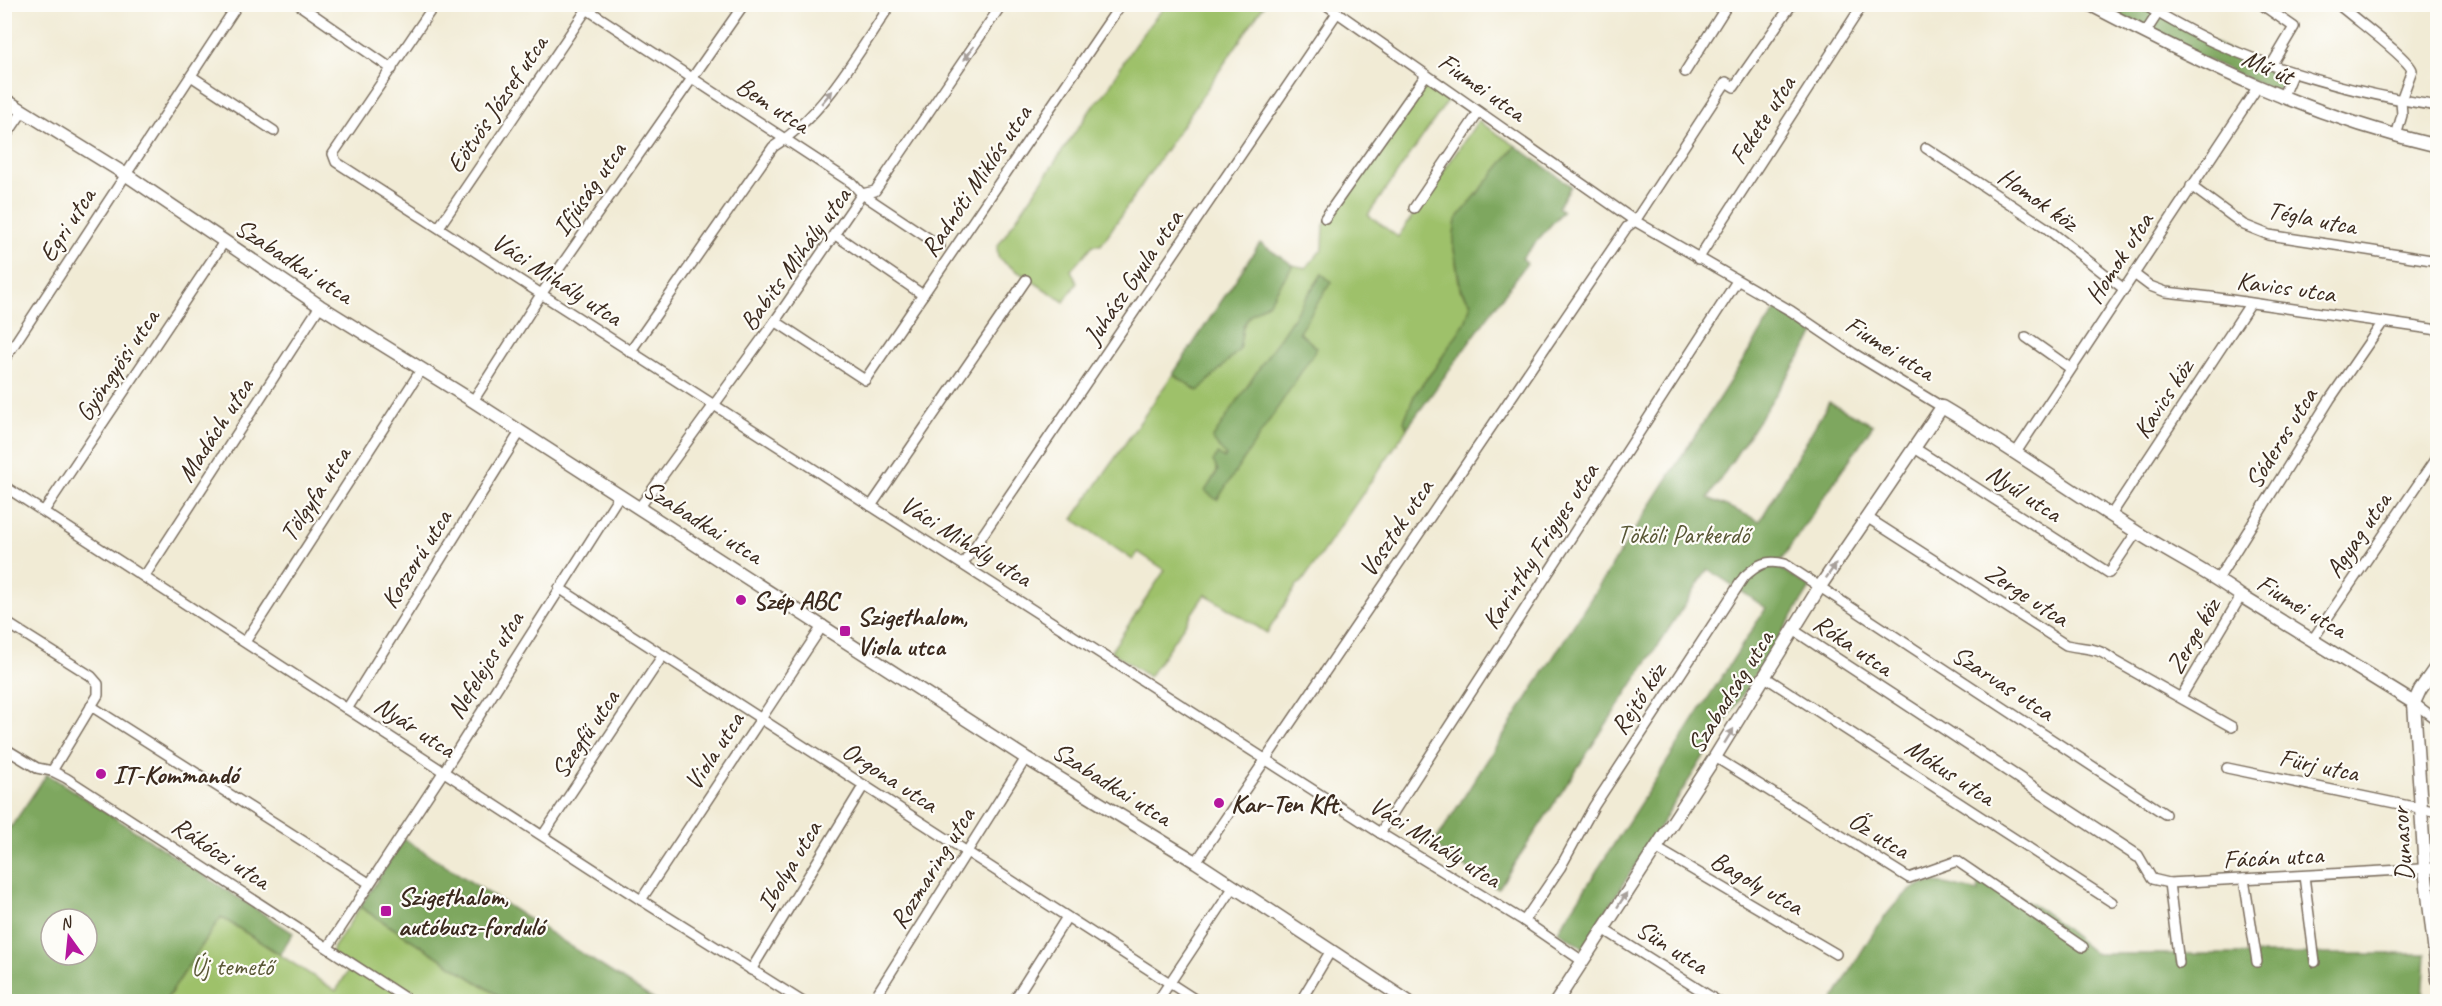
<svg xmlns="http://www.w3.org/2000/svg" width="2442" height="1006" font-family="Caveat,sans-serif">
<rect width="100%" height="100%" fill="#fdfcf7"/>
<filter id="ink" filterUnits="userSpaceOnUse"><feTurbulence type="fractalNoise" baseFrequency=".0167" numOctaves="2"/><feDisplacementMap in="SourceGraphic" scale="12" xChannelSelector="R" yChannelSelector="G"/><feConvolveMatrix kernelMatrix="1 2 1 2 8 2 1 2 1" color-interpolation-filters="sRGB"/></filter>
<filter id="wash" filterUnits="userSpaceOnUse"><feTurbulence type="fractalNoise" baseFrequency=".008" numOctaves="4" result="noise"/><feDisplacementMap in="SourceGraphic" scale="24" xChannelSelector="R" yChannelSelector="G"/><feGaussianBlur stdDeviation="1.35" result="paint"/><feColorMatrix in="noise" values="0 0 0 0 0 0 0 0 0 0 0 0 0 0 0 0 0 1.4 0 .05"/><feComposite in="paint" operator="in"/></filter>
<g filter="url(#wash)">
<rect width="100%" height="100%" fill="#f1ebd5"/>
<g fill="#9ec16a" stroke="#6c7644" stroke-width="1.5" fill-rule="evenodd">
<path d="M1162,5H1264L1101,245H1093L1071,270L1077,283L1064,302L1003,262L998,257L997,247L1093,106C1108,94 1113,79 1123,63C1134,44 1147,27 1162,10Z"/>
<path d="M1423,81L1449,99L1368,215L1398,237L1478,121L1516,146L1456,220L1453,243L1460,290L1471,303L1466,321L1435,368L1415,394L1404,421L1407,429L1302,582L1297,585L1267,633L1205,594L1149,677L1111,651L1165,570L1138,552L1133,560L1073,519L1173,374L1198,391L1239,350L1243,327L1250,315L1269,302L1293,265L1306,268L1323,248L1324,225ZM1322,274L1331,282L1298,332L1316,347L1206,491Z"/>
<path d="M360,907L507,1001L165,1002L221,917L336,991L350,968L329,955Z"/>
</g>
<g fill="#7ea75e" stroke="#5c683e" stroke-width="1.5" fill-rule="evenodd">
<path d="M2089,5H2142L2277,75L2282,84L2277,92Z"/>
<path d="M1516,146L1571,186L1558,207L1563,211L1522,258L1527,263L1407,428L1404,421L1415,394L1435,368L1466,321L1471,303L1461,290L1453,243L1456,220Z"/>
<path d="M1260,243L1293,265L1269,302L1250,315L1243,326L1239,350L1198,391L1173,374Z"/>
<path d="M1322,274L1331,282L1299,332L1317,348L1217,500L1205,491L1218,471L1213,461L1218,454L1224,459L1226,456L1212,439Z"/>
<path d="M1776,309L1815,334L1708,498L1760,521L1829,402L1873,425L1777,566L1810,588L1583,948L1558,931L1766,608L1708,569L1498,889L1433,845Z"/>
<path d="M47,774L293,933L280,954L221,917L165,1001H5L4,824L11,827ZM51,919H87V955H51Z"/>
<path d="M404,839L656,1001H507L360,907Z"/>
<path d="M1976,871L2043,911L2096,954H2426L2423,1001L1832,1002C1851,971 1890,892 1924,884C1939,880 1963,889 1979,892Z"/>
</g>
</g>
<g filter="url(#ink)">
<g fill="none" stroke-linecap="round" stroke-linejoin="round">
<defs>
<g id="minor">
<path d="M298,4L392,69"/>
<path d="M435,4L333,154L336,162L1380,833L1524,921L1581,960"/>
<path d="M579,4L852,183L862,194L940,246"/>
<path d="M1325,4L1635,221L1791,311L1853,353L1942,407"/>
<path d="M2142,4C2168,18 2193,34 2220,45C2289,75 2364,95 2438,106"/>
<path d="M2261,4L2294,27L2272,64"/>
<path d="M2338,4C2353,18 2406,56 2412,70L2401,100L2402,115L2396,136"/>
<path d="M2145,33L2158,13"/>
<path d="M1685,72L1728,4"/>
<path d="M191,76L274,131"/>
<path d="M2282,98L2293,72"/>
<path d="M4,139L23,111"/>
<path d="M1926,148L2045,227L2124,289"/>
<path d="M2191,186L2244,225L2269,235L2438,261"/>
<path d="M1414,208L1479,112"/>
<path d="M1325,218L1426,75"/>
<path d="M439,227L589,6"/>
<path d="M834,234L923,295"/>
<path d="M1698,259L1863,4"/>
<path d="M2134,274L2150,286L2166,292L2211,297L2438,330"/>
<path d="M775,321L865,380L1121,4"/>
<path d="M2026,337L2070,368"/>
<path d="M630,352L773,147C825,114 857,54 891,4"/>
<path d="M4,360L238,4"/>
<path d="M473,401L542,293L744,4"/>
<path d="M1916,449L2109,573L2136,533"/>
<path d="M2017,451L2257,88"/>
<path d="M4,486L641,900L803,1002"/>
<path d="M871,506L1026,280"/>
<path d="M639,508L775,321L862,194L875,191L1002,4"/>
<path d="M44,511L224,242"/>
<path d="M2111,515L2250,304"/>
<path d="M1868,518L2066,645C2089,650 2096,646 2115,661L2232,727"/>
<path d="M963,564L1337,13"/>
<path d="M144,577L320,306"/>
<path d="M2218,579L2330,399L2383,322"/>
<path d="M559,588L1199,1002"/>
<path d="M4,621L91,676L98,684V695L52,771"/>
<path d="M2313,639L2438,455"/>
<path d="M245,642L421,370"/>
<path d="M1765,677L2112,902"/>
<path d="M2181,697L2241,596"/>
<path d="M2414,703L2438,721"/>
<path d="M91,706L369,883"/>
<path d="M347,709L520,432"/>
<path d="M4,748L37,768L52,771L66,778L411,1002"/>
<path d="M1715,757L1909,878L1957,861L2083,947"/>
<path d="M2227,768L2438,812"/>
<path d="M1380,833L1737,281"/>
<path d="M543,835L663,655"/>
<path d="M1656,848L1836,954"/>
<path d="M2137,857L1795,631L2138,855L2152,879L2169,883L2438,868"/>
<path d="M1196,862L1627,227L1635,221L1726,82L1734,87L1792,4"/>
<path d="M2304,876L2315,962"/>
<path d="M2244,879L2257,962"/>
<path d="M2169,883L2179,963"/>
<path d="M641,900L823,625"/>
<path d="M1524,921L1560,868L1594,806L1744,577C1758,564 1767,559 1785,564L2165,814"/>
<path d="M1603,929L1719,1002"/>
<path d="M328,947L444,771L619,496"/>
<path d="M751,970L864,785"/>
<path d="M872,1002L1026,758"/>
<path d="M1013,1002L1067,917"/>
<path d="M1157,1002L1233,888"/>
<path d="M1300,1002L1330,952"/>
</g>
<g id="tertiary">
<path d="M2089,4C2206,65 2308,116 2438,146"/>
<path d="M4,99L125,174L320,306L473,401L1026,758L1196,862L1409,1002"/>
<path d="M2438,664L2420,690L2414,703L2425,869L2438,980"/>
<path d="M1556,1002L1715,757L1819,588L1942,407C2008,446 2070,490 2135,531C2170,554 2207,571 2241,596L2414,703"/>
</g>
</defs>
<use href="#minor" stroke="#7b6e5e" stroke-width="12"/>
<use href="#tertiary" stroke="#7b6e5e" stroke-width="15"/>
<use href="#minor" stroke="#fff" stroke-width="9"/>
<use href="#tertiary" stroke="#fff" stroke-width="12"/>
</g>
<defs><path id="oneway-solid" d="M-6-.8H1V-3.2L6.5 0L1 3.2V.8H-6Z" transform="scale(1.5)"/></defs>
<g fill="#a79f9a">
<use href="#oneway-solid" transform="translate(969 53) rotate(125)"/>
<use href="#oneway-solid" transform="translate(827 97) rotate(-50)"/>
<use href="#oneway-solid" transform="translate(1831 571) rotate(-55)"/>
<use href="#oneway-solid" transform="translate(1729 736) rotate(-58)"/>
<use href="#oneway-solid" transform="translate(1622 900) rotate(-57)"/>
</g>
</g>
<g fill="#b5179e" stroke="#fdfcf7" stroke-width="2">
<circle cx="741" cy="600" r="6"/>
<rect x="839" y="625" width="12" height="12" rx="3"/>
<circle cx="101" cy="774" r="6"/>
<circle cx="1219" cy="803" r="6"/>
<rect x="380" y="905" width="12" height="12" rx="3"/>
</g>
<g text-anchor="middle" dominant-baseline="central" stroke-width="4.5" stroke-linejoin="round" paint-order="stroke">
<g font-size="26" fill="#3b2a1e" stroke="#fdfcf7">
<text transform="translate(2268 67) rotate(24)">Mű út</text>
<text transform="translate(1482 87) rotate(35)">Fiumei utca</text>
<text transform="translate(497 104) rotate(-56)">Eötvös József utca</text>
<text transform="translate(773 105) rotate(33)">Bem utca</text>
<text transform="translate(1762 120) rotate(-57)">Fekete utca</text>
<text transform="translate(976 181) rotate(-56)">Radnóti Miklós utca</text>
<text transform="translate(589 189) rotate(-55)">Ifjúság utca</text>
<text transform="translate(2038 199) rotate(35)">Homok köz</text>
<text transform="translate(2312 218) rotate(11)">Tégla utca</text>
<text transform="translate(67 225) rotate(-57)">Egri utca</text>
<text transform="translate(2119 258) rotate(-57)">Homok utca</text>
<text transform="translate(795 259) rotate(-54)">Babits Mihály utca</text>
<text transform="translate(294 261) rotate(33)">Szabadkai utca</text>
<text transform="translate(1133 277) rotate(-56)">Juhász Gyula utca</text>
<text transform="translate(557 279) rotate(33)">Váci Mihály utca</text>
<text transform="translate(2286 287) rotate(8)">Kavics utca</text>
<text transform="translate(1890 348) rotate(32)">Fiumei utca</text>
<text transform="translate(117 365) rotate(-56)">Gyöngyösi utca</text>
<text transform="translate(2163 399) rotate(-57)">Kavics köz</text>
<text transform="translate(215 430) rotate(-57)">Madách utca</text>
<text transform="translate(2281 438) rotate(-58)">Sóderos utca</text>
<text transform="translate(2024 493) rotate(33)">Nyúl utca</text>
<text transform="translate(315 494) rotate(-57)">Tölgyfa utca</text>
<text transform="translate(703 522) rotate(32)">Szabadkai utca</text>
<text transform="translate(1396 528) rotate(-56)">Vosztok utca</text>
<text transform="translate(2358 535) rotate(-56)">Agyag utca</text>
<text transform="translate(966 541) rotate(32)">Váci Mihály utca</text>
<text transform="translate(1540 546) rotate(-57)">Karinthy Frigyes utca</text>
<text transform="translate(416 559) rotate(-58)">Koszorú utca</text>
<text transform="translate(2027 595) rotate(33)">Zerge utca</text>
<text transform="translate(2302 606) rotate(31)">Fiumei utca</text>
<text transform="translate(2193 636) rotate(-60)">Zerge köz</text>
<text transform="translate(1853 645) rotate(34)">Róka utca</text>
<text transform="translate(485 665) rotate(-58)">Nefelejcs utca</text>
<text transform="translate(2003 683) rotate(33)">Szarvas utca</text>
<text transform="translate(1730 692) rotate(-58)">Szabadság utca</text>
<text transform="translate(1638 699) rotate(-57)">Rejtő köz</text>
<text transform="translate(415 727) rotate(33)">Nyár utca</text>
<text transform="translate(585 734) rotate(-56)">Szegfű utca</text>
<text transform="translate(714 751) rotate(-57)">Viola utca</text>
<text transform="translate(2319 765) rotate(12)">Fürj utca</text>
<text transform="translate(1950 772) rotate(33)">Mókus utca</text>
<text transform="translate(890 777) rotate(33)">Orgona utca</text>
<text transform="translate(1112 784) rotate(32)">Szabadkai utca</text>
<text transform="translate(1879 835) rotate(32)">Őz utca</text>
<text transform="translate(1435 842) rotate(32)">Váci Mihály utca</text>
<text transform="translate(2402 844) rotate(-94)">Dunasor</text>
<text transform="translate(221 853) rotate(33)">Rákóczi utca</text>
<text transform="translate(2273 857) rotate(-3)">Fácán utca</text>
<text transform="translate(789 866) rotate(-59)">Ibolya utca</text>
<text transform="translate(932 868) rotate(-58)">Rozmaring utca</text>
<text transform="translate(1757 883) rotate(30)">Bagoly utca</text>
<text transform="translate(1672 947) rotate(32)">Sün utca</text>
</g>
<g font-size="26" fill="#595735" stroke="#fdfcf7">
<text x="1683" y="534">Tököli Parkerdő</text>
<text x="232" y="966">Új temető</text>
</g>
<g font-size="26" font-weight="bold" fill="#3b2a1e" stroke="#fdfcf7" text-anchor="start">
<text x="753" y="600">Szép ABC</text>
<text x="857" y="616">Szigethalom,<tspan x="857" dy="30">Viola utca</tspan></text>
<text x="113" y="774">IT-Kommandó</text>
<text x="1231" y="803">Kar-Ten Kft.</text>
<text x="398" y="896">Szigethalom,<tspan x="398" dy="30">autóbusz-forduló</tspan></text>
</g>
</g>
<rect width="2442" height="1006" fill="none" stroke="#fdfcf7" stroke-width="24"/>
<g transform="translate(69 937) rotate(345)"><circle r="28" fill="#fdfcf7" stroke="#afa8a0" stroke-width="1.5"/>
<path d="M0-4.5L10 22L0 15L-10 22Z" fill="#b5179e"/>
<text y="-9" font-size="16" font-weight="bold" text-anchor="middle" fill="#3b2a1e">N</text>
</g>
</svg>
